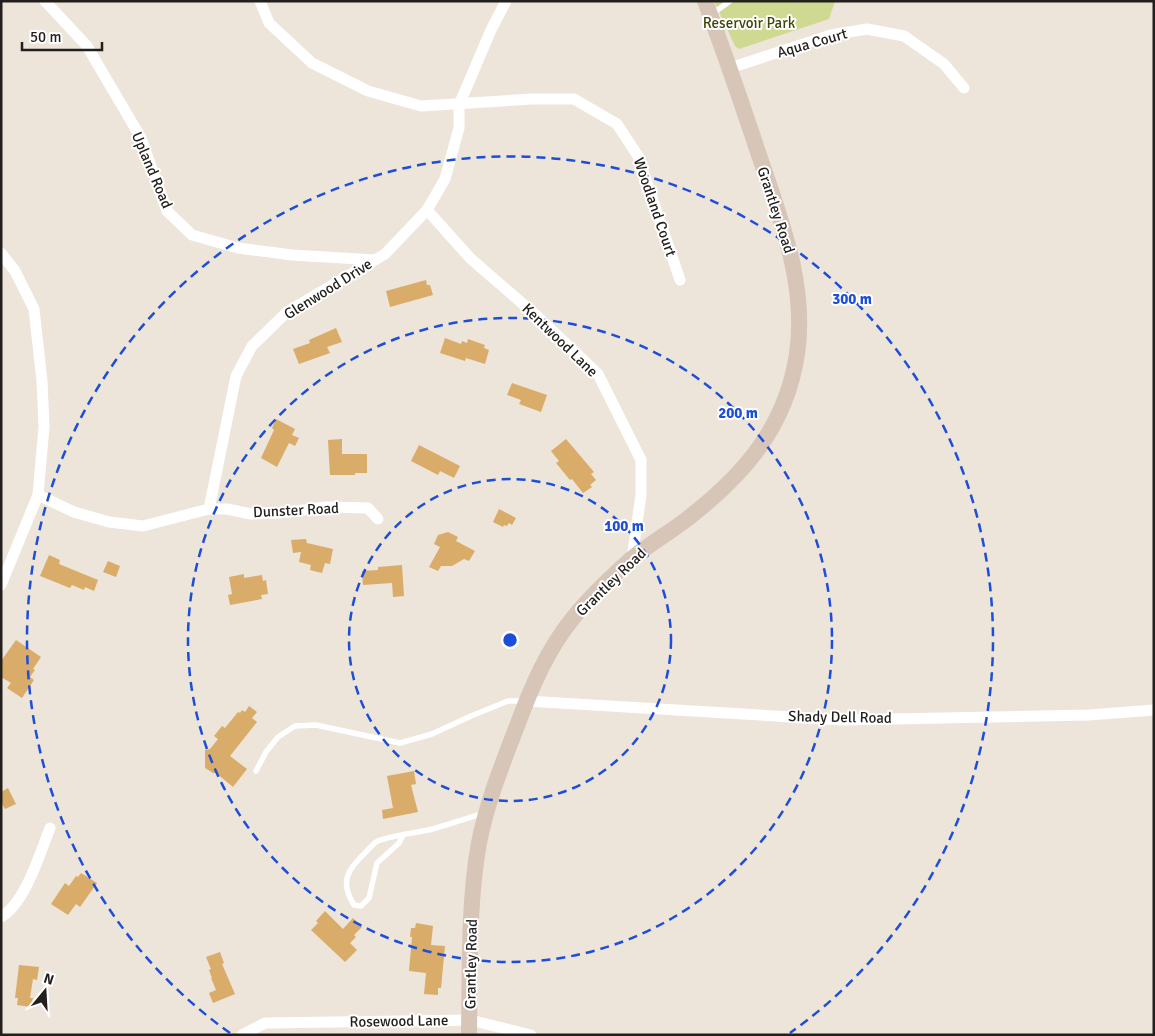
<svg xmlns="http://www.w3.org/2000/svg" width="1155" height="1036" font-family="Signika,sans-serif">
<rect width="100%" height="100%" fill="#ede4da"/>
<path fill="#d0d992" d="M714,1H835L829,19L739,49L735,46Z"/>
<g fill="#daac69">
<path d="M426,280L427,285H430L433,295L390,307L386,291Z"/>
<path d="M336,328L342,342L327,347L330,353L299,364L293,349L310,343L309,340Z"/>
<path d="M445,338L461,344L462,341L467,343L468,339L485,345L484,348L489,350L485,364L466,358L465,361L440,353Z"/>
<path d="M512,383L547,395L541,412L519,404L521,400L507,395Z"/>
<path d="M276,419L295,429L292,435L299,438L295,446L289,443L277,467L261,458L274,430L272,428Z"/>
<path d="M342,439V454H367V473H355V475H330L328,440Z"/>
<path d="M566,439L594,472L591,474L596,480L590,485L592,487L583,493L572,479L570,480L556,463L559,461L551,451Z"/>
<path d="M419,445L460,466L454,478L440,471L438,475L411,461Z"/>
<path d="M499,509L516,518L512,525L509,523L507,526L504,525L503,527L493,522Z"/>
<path d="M448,532L458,537L456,541L475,551L469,561L464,559L452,566H441L438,571L429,567L440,547L434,544L438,535Z"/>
<path d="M306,539L307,543L333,549L330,564L325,563L322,573L310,570L311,565L299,562L301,552L293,553L291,540Z"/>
<path d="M49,555L60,560L59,564L98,580L94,591L85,587L84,590L72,585L70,588L40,576Z"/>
<path d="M108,561L120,566L116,577L103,572Z"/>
<path d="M402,565L404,596L393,597L392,583L363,585L362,571L378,570V567Z"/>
<path d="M244,574V578L262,575L263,581L266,580L268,594L261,595L262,599L230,605L228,595L232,594L229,577Z"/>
<path d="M16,640L41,657L33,669L35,670L30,677L34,680L22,698L7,688L11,683L1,677V661Z"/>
<path d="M249,706L257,712L252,718L257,722L230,756L247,769L233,787L216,773H213L205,768V750L210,749L218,739L214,736L222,726L225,728L238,712L240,713L242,710L245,712Z"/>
<path d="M414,771L416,784L411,785L418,812L383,819L382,810L393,808L387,776Z"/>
<path d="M8,788L16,804L5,809L1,802V792Z"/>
<path d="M81,873L97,883L80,907L76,904L68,915L51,904L65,883L69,886L76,876L78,877Z"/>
<path d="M325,911L343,929L353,918L362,927L354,935L356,937L350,943L357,950L345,962L311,930L318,923L316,921Z"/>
<path d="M416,923L433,926L431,945L445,946L441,988H438V995L424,994L426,973L409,971L412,937H410L411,928H415Z"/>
<path d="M220,952L224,963L222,964L235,994L213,1003L209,993L216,990L211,978H212L209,970L211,969L206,957Z"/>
<path d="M19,965L39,967L37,980L33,979L30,998H33L31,1007L17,1005L18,998H15Z"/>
</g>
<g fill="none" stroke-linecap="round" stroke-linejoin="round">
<g stroke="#fff" stroke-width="5.5">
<path d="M712,14L730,1"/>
<path d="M256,771L266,752L278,737L295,726L316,725L400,743L432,734L471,716L508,701H524"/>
<path d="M403,835L399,843L377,863L369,898L361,906L354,905C339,881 348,869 366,852C369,849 373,844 376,842C384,837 418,832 429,830C447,825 465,819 484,813"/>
</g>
<g stroke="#fff" stroke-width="11">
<path d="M45,1L87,46L141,138L167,211L192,235L238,248L292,255L375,260"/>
<path d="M260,1L269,23L312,63L368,91L421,106L532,99H574L617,124L638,156L680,280"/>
<path d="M730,68L831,35L867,29L904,36L944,64L964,88"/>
<path d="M427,210L470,258L538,317L598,374L641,460V495L632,558"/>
<path d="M1,253L15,271L34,309L42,381L44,427L38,495L1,585"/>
<path d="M38,495L74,512L109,522L143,526L209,509H227L251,514L280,513L326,507L368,508L378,519"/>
<path d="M209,509L236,376L252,346L287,312L385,254L427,210L445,179L459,128V105L491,30L506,1"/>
<path d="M526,701L842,720L1089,715L1154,710"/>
<path d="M1,917C25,904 40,853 50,828"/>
<path d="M242,1035L265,1023L470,1020L531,1035"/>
</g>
<path stroke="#d7c5b7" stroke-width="16" d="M469,1035C470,973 468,903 479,843C487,802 502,765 517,726C531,688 547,650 573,618C590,597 610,578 630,560C648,545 669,533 687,519C744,475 786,427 797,354C807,287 782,223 761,161C743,107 725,54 705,1"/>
</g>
<g fill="none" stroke="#1d4ed8" stroke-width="2.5" stroke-dasharray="9 6">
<circle cx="510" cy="640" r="161"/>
<circle cx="510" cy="640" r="322"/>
<path d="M230 1033A483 483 0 1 1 790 1033"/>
</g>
<g text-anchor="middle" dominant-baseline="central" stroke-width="4" stroke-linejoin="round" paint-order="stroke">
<g font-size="15" fill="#3f4408" stroke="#fff">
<text x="749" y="23">Reservoir Park</text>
</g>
<g font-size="15" fill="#221f1c" stroke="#fff">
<text transform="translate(812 43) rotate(-16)">Aqua Court</text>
<text transform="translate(152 170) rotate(67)">Upland Road</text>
<text transform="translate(655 207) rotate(71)">Woodland Court</text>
<text transform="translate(776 210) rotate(72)">Grantley Road</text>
<text transform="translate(328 289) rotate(-32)">Glenwood Drive</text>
<text transform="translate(560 340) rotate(44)">Kentwood Lane</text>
<text transform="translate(296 510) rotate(-3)">Dunster Road</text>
<text transform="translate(611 582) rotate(-44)">Grantley Road</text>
<text transform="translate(840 717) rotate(1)">Shady Dell Road</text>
<text transform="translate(471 964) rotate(-89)">Grantley Road</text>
<text transform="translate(399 1021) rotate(-1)">Rosewood Lane</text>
</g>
</g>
<circle cx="510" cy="640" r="8" fill="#1d4ed8" stroke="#fff" stroke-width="2.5"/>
<g font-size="15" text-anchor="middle" font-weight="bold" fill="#1d4ed8" stroke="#fff" stroke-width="4" stroke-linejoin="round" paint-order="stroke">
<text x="852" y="304">300 m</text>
<text x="738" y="418">200 m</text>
<text x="624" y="531">100 m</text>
</g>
<rect width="1155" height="1036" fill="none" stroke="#221f1c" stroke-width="5"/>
<g transform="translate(45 991) rotate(18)" stroke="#ffffff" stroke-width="4" paint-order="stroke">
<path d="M0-4L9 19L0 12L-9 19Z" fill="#221f1c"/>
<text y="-8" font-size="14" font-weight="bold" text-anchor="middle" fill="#221f1c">N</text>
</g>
<path d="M22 42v8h80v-8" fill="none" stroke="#221f1c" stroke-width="2.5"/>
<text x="30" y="42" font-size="15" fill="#221f1c" stroke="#ffffff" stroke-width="4" paint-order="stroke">50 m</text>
</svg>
